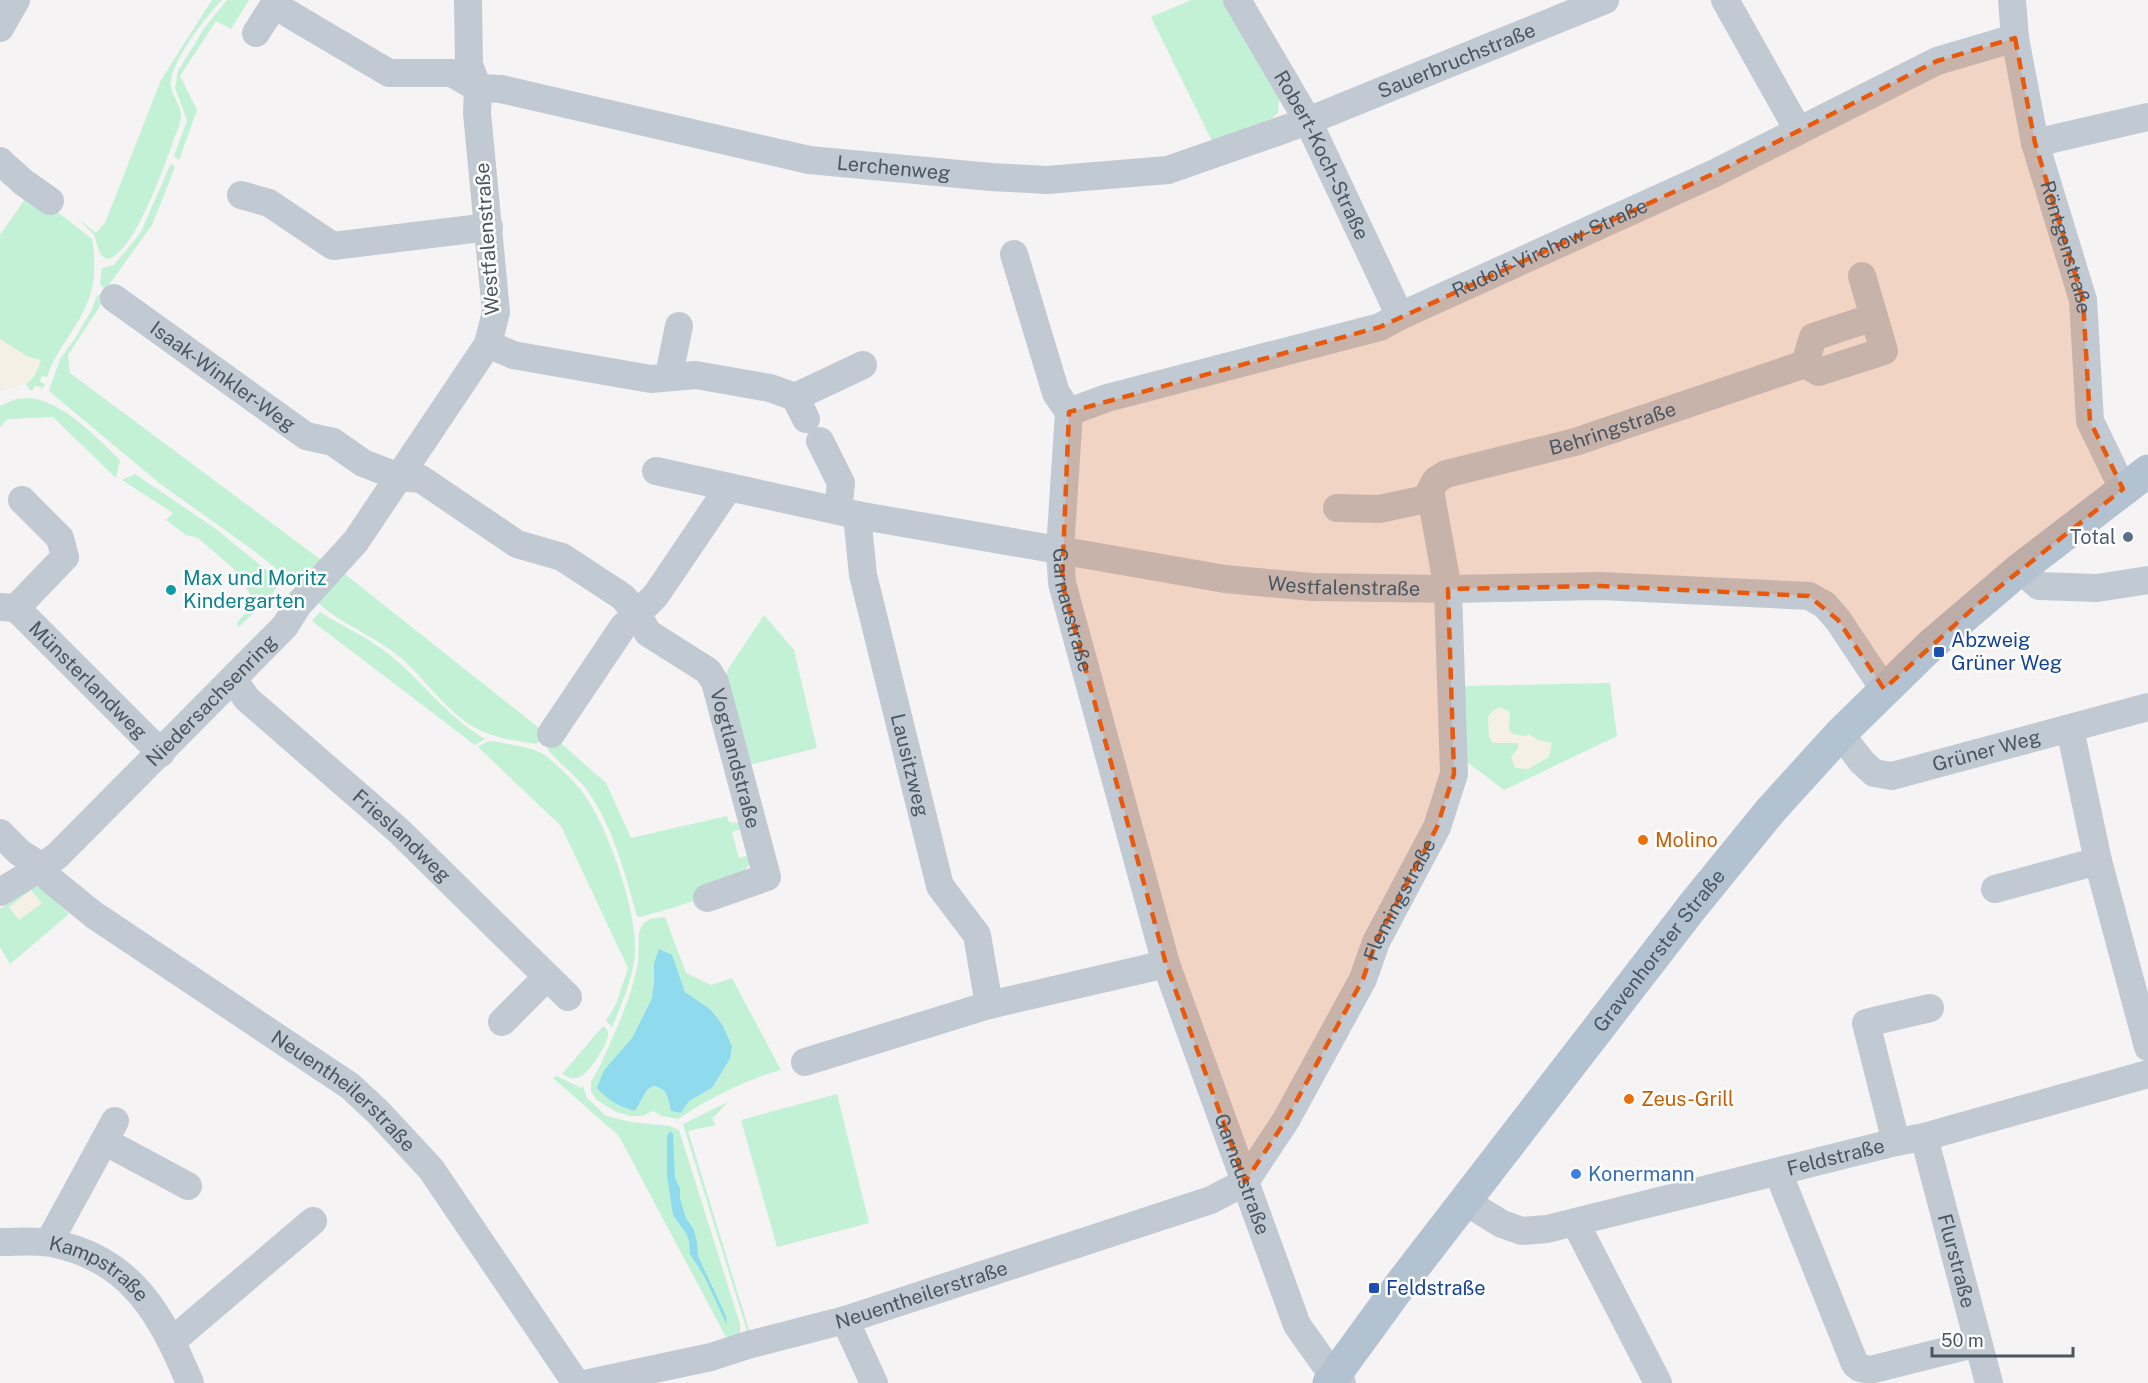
<svg xmlns="http://www.w3.org/2000/svg" width="2148" height="1383" font-family="'Public Sans',sans-serif">
<rect width="100%" height="100%" fill="#f5f3f3"/>
<g fill="#c3f1d5" fill-rule="evenodd">
<path d="M212,0H222C204,19 182,48 173,72C165,94 181,99 181,116C181,124 175,135 173,142C164,166 133,258 106,259L100,254L94,235L77,218L96,233L105,223L161,80Z"/>
<path d="M227,0H249L231,29L216,21L180,76L197,110L179,160L174,156L187,120L175,88L178,71L205,27Z"/>
<path d="M1191,0H1230L1279,99L1278,113L1271,119L1213,143L1151,17Z"/>
<path d="M171,163L175,167L152,225L106,289L100,285L102,268L114,265L141,232Z"/>
<path d="M28,195L47,204L92,239C97,267 95,291 81,316C70,337 54,354 47,377L42,376L40,382L45,384L41,390V387L34,386L33,390H30L26,385L35,375L40,360L28,357L0,339V235Z"/>
<path d="M102,293L106,297L68,355L70,373L328,565L301,589L253,550L159,483L49,391L60,359L76,337L92,309L96,297Z"/>
<path d="M27,398C61,399 97,438 120,460L116,478L53,417L8,419L0,427V406L16,399Z"/>
<path d="M135,474L216,529L280,581C278,592 248,618 239,627L237,623L246,612L251,597L243,581L233,568L198,538L186,535L166,520L173,513L122,480Z"/>
<path d="M341,571L548,735L536,744C518,741 499,739 482,731C448,716 428,681 400,657C373,635 340,624 315,600Z"/>
<path d="M320,612C343,627 370,638 391,656C425,684 446,716 485,739L475,745L312,621Z"/>
<path d="M764,615L794,650L817,748L745,766L725,682L728,669Z"/>
<path d="M1610,683L1617,736L1504,790L1463,759V686Z"/>
<path d="M554,737L606,783L631,838L727,816L729,822L739,823L742,829L732,832L739,858L750,855L751,861C736,893 672,908 640,917L637,916C625,874 613,826 587,790C576,775 560,764 548,750L549,744Z"/>
<path d="M494,741C509,745 530,746 543,754C554,762 572,779 580,789C606,820 638,912 635,953C633,979 622,1003 612,1027L606,1021L616,1004L628,968L561,826L478,747L486,742Z"/>
<path d="M36,882L69,914L10,964L0,947V909Z"/>
<path d="M665,917L686,973L711,985L732,978L781,1070C751,1078 704,1100 679,1119L662,1116L653,1111L642,1116H630L616,1112L597,1100L591,1092V1082L600,1066L620,1021L631,991L638,964L639,932L643,924L650,919ZM660,949L676,967L685,992L710,1009L722,1024L732,1046L730,1059L712,1088L689,1101L681,1113L671,1111C668,1098 668,1088 653,1086L647,1090L635,1111L624,1108L601,1093L604,1070L632,1038L652,998L654,982V963Z"/>
<path d="M603,1026C606,1029 608,1029 608,1034C609,1043 588,1074 580,1077C573,1080 567,1077 562,1074Z"/>
<path d="M557,1076L581,1088L583,1086L587,1098L606,1116L631,1122L670,1126L679,1130L740,1324V1336L728,1341L619,1136L553,1078Z"/>
<path d="M837,1094L869,1223L777,1247L741,1120Z"/>
<path d="M728,1102L712,1119L716,1125L688,1131L750,1333L748,1334L683,1124Z"/>
</g>
<g fill="#f5f0e5">
<path d="M0,339L28,357L41,360C32,387 25,383 0,392Z"/>
<path d="M1500,707L1510,712L1509,728L1512,734L1526,736L1529,734L1538,740L1552,743L1549,757L1528,769L1515,768L1511,757L1518,748V743H1493L1489,737L1488,717L1492,711Z"/>
<path d="M31,890L42,903L19,920L9,907Z"/>
</g>
<g fill="#90daee">
<path d="M659,949L672,955L685,992L710,1009L722,1024L732,1046L730,1059L712,1088L689,1101L681,1113L671,1111C668,1098 668,1088 653,1086L647,1090L635,1111C621,1108 606,1099 597,1088L604,1070L632,1038L652,998L654,982V963Z"/>
<path d="M670,1131L673,1133L675,1178L680,1188V1199L686,1218L694,1230L697,1242L698,1256L726,1316L727,1325L704,1276L690,1254L689,1241L686,1233L673,1215L667,1176V1136Z"/>
</g>
<g fill="none" stroke-linecap="round" stroke-linejoin="round">
<g stroke="#c1cad2" stroke-width="28">
<path id="s1" d="M1237,0L1308,121L1400,316"/>
<path d="M1725,0L1798,130"/>
<path id="s2" d="M2012,0L2015,38L2035,143L2083,300L2090,421L2123,489"/>
<path d="M0,28L16,0"/>
<path id="s3" d="M256,33L274,5L389,73H452L478,88L501,89L809,160L991,177L1047,180L1168,170L1308,121L1605,0"/>
<path d="M2035,143L2148,117"/>
<path d="M0,161L23,182L50,201"/>
<path d="M241,195L269,203L333,246L489,227"/>
<path id="s4" d="M1014,254L1056,393L1069,412L1060,550L1062,583L1166,964L1297,1325L1334,1377L1342,1383"/>
<path d="M1862,276L1874,317"/>
<path id="s5" d="M114,298L306,436L333,442L363,463L399,477L421,479L517,544L562,557L623,597L637,614L656,595L729,487L857,515L1225,579L1312,587L1448,589L1601,586L1809,596L1825,605L1838,620L1884,689"/>
<path d="M488,344L513,355L570,365L651,379L696,375L770,388L795,397L806,419"/>
<path d="M674,377L671,365L679,326"/>
<path d="M795,397L863,365"/>
<path id="s6" d="M1069,412L1107,398L1380,327L1400,316L1715,173L1937,61L2015,38"/>
<path d="M820,441L841,483L838,511"/>
<path d="M656,471L729,487"/>
<path d="M1337,508L1379,509L1431,498"/>
<path id="s7" d="M857,515L863,575L940,886L977,935L989,1005"/>
<path d="M2020,569L2039,586L2097,588L2148,580"/>
<path id="s8" d="M0,607L16,608L161,753"/>
<path d="M16,608L65,557L60,538L22,500"/>
<path id="s9" d="M233,679L247,699L399,831L568,997"/>
<path d="M2070,729L2098,861L2148,1047"/>
<path id="s10" d="M551,734L623,627L637,614L648,633L708,671L715,682L767,877L707,898"/>
<path id="s11" d="M1840,734L1862,762L1874,773L1892,776L2148,707"/>
<path id="s12" d="M0,833L19,852L42,867L58,855L285,626L298,605L356,541L488,344L496,312L477,113L478,88L469,65L468,0"/>
<path d="M1995,889L2098,861"/>
<path id="s13" d="M0,892L42,867L51,880L94,915L350,1086L378,1112L431,1169L576,1383"/>
<path d="M502,1022L547,977"/>
<path d="M805,1062L989,1005L1166,964"/>
<path id="s14" d="M1924,1137L1989,1383"/>
<path d="M104,1141L188,1186"/>
<path d="M1896,1142L1866,1023L1930,1008"/>
<path d="M1778,1172L1855,1364L1860,1368L1870,1370L1978,1343"/>
<path id="s15" d="M1466,1202L1502,1224L1522,1231L1547,1229L1896,1142L1924,1137L2148,1074"/>
<path d="M1575,1222L1658,1383"/>
<path id="s16" d="M0,1242C16,1242 35,1240 51,1243C131,1258 161,1314 190,1383"/>
<path d="M49,1242L115,1121"/>
<path d="M845,1320L874,1383"/>
<path d="M172,1341L313,1221"/>
<path id="s17" d="M589,1383L711,1357L748,1345L845,1320L1211,1200L1245,1182L1286,1120L1363,979L1376,942L1437,827L1454,774L1448,589L1430,491L1436,480L1446,474L1575,442L1805,364L1819,372L1884,351L1874,317L1813,337L1805,364"/>
</g>
<path stroke="#b3c2d1" stroke-width="33" id="s18" d="M1329,1383L1404,1280L1692,907L1771,810L1840,734L1931,645L2020,569L2148,471"/>
</g>
<path fill="#e8590c" fill-opacity="0.2" stroke="#e8590c" stroke-width="4.5" stroke-dasharray="12 8" stroke-linejoin="round" d="M2015,38L2035,143L2083,300L2090,421L2123,489L1978,604L1884,689L1838,620L1809,596L1601,586L1448,589L1454,774L1437,827L1376,942L1363,979L1286,1120L1245,1182L1166,964L1062,583L1069,412L1380,327L1715,173L1937,61Z"/>
<circle fill="#5c6f8a" stroke="#fff" stroke-width="2" cx="2128" cy="537" r="6"/>
<circle fill="#0f9aa8" stroke="#fff" stroke-width="2" cx="171" cy="590" r="6"/>
<g fill="#1a4fb4" stroke="#fff" stroke-width="2">
<rect x="1933" y="646" width="12" height="12" rx="3"/>
<rect x="1368" y="1282" width="12" height="12" rx="3"/>
</g>
<g fill="#e8710a" stroke="#fff" stroke-width="2">
<circle cx="1643" cy="840" r="6"/>
<circle cx="1629" cy="1099" r="6"/>
</g>
<circle fill="#3f7fe0" stroke="#fff" stroke-width="2" cx="1576" cy="1174" r="6"/>
<g text-anchor="middle" dominant-baseline="central" stroke-width="5" stroke-linejoin="round" paint-order="stroke">
<g font-size="20" fill="#4a5661" stroke="#fff">
<text stroke="none"><textPath href="#s3" startOffset="1268">Sauerbruchstraße</textPath></text>
<text stroke="none"><textPath href="#s1" startOffset="177">Robert-Koch-Straße</textPath></text>
<text stroke="none"><textPath href="#s3" startOffset="684">Lerchenweg</textPath></text>
<text transform="translate(487 239) rotate(-94)">Westfalenstraße</text>
<text stroke="none"><textPath href="#s2" startOffset="254">Röntgenstraße</textPath></text>
<text stroke="none"><textPath href="#s6" startOffset="510">Rudolf-Virchow-Straße</textPath></text>
<text stroke="none"><textPath href="#s5" startOffset="134">Isaak-Winkler-Weg</textPath></text>
<text stroke="none"><textPath href="#s17" startOffset="1629">Behringstraße</textPath></text>
<text stroke="none"><textPath href="#s5" startOffset="1400">Westfalenstraße</textPath></text>
<text stroke="none"><textPath href="#s4" startOffset="368">Garnaustraße</textPath></text>
<text stroke="none"><textPath href="#s8" startOffset="118">Münsterlandweg</textPath></text>
<text stroke="none"><textPath href="#s12" startOffset="292">Niedersachsenring</textPath></text>
<text stroke="none"><textPath href="#s11" startOffset="168">Grüner Weg</textPath></text>
<text stroke="none"><textPath href="#s10" startOffset="333">Vogtlandstraße</textPath></text>
<text stroke="none"><textPath href="#s7" startOffset="256">Lausitzweg</textPath></text>
<text stroke="none"><textPath href="#s9" startOffset="231">Frieslandweg</textPath></text>
<text stroke="none"><textPath href="#s17" startOffset="1010">Flemingstraße</textPath></text>
<text stroke="none"><textPath href="#s18" startOffset="544">Gravenhorster Straße</textPath></text>
<text stroke="none"><textPath href="#s13" startOffset="426">Neuentheilerstraße</textPath></text>
<text stroke="none"><textPath href="#s15" startOffset="386">Feldstraße</textPath></text>
<text stroke="none"><textPath href="#s4" startOffset="958">Garnaustraße</textPath></text>
<text stroke="none"><textPath href="#s14" startOffset="128">Flurstraße</textPath></text>
<text stroke="none"><textPath href="#s16" startOffset="106">Kampstraße</textPath></text>
<text stroke="none"><textPath href="#s17" startOffset="344">Neuentheilerstraße</textPath></text>
</g>
<g font-size="20" fill="#4e5e75" stroke="#fff" text-anchor="end">
<text x="2116" y="537">Total</text>
</g>
<g font-size="20" fill="#0d838f" stroke="#fff" text-anchor="start">
<text x="183" y="578">Max und Moritz<tspan x="183" dy="23">Kindergarten</tspan></text>
</g>
<g font-size="20" fill="#164399" stroke="#fff" text-anchor="start">
<text x="1951" y="640">Abzweig<tspan x="1951" dy="23">Grüner Weg</tspan></text>
<text x="1386" y="1288">Feldstraße</text>
</g>
<g font-size="20" fill="#c56008" stroke="#fff" text-anchor="start">
<text x="1655" y="840">Molino</text>
<text x="1641" y="1099">Zeus-Grill</text>
</g>
<g font-size="20" fill="#366cbe" stroke="#fff" text-anchor="start">
<text x="1588" y="1174">Konermann</text>
</g>
</g>
<path d="M1932 1347v9h141v-9" fill="none" stroke="#4a5661" stroke-width="3"/>
<text x="1941" y="1347" font-size="18" fill="#4a5661" stroke="#ffffff" stroke-width="4.5" paint-order="stroke">50 m</text>
</svg>
